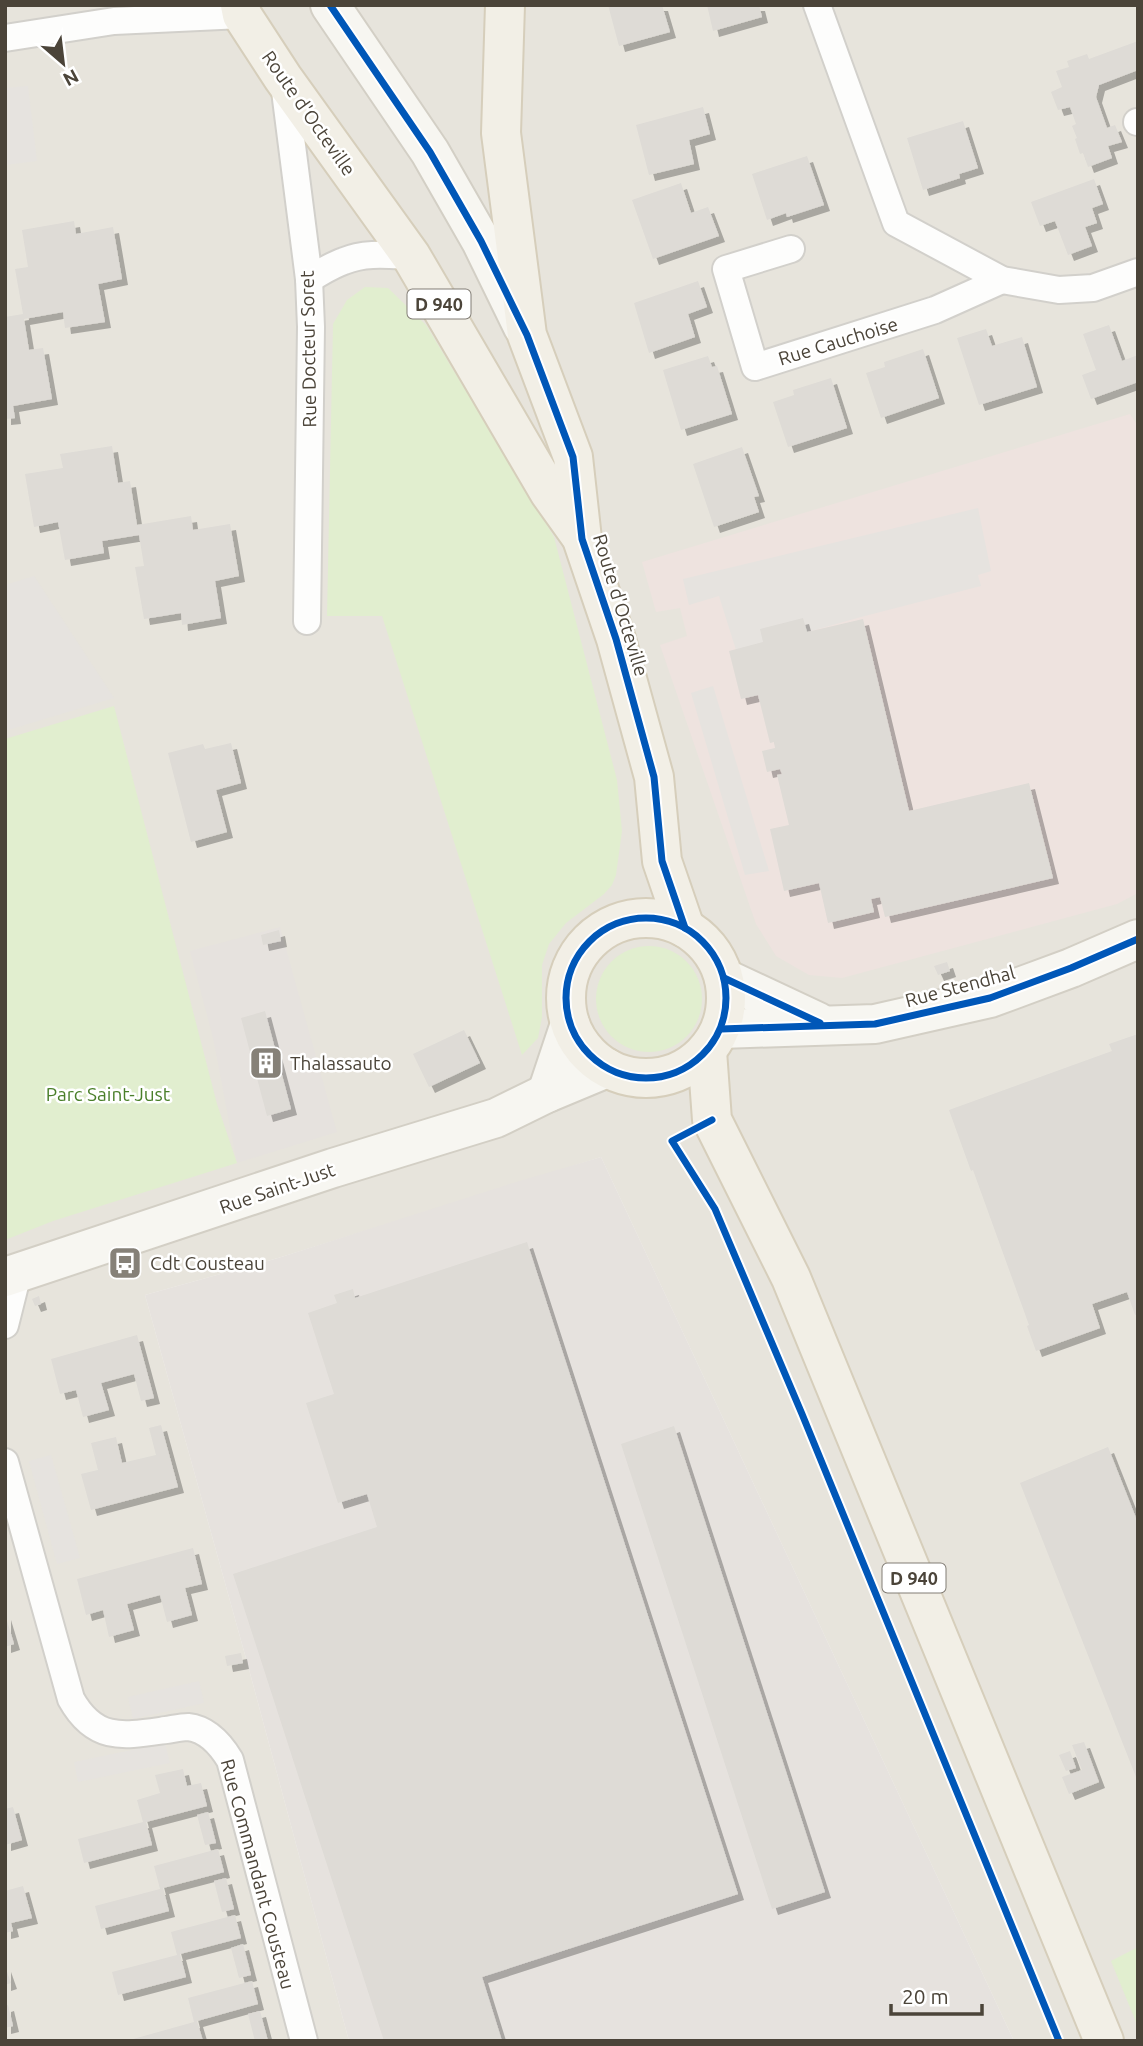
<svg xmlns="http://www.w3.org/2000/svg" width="1143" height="2046" font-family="Ubuntu,sans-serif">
<defs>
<filter id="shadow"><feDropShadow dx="6" dy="6" stdDeviation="0" flood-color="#0004"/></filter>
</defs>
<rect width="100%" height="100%" fill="#f4f2ee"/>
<path fill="#e7e4dc" d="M5,5H1138V2041H1014L601,1157L278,1258L145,1295L247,1662L349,2041H5Z"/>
<g fill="#e6e2de">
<path d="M280,927L337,1132L237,1163L213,1038L190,951Z"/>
<path d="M601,1157L1014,2041H349L247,1662L145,1295L278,1258L516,1182Z"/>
</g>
<path fill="#eee3df" d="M1130,414L1138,426V893L1117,904L842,978L809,975L776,956L756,924L660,645L687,636L680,608L656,612L642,562Z"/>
<g fill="#e1eecf">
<path d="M365,287L388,288L426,325L554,537L617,780L622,831L616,875L612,885L604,894L566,923L549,944L542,965V1017L538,1038L522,1055L382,616H327L333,324L347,300Z"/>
<path d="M114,706L217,1104L237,1163L53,1221L5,1240V739Z"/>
<circle cx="649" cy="999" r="53"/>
<path d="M1138,1947V2027L1111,1961Z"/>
</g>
<g fill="#e6e3df">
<path d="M28,86L37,161L5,165V88Z"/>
<path d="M978,508L991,571L978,575L981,586L861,617L758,646L736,650L719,596L689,605L683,579Z"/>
<path d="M34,576L114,698L5,731V585Z"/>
<path d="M713,686L769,871L745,875L691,693Z"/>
<path d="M51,1455L80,1558L57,1564L29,1461Z"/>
<path d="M199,1681L204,1703L133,1719L128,1697Z"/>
<path d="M165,1743L170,1763L78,1782L74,1762Z"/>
</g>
<g fill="#dedbd6" filter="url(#shadow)">
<path d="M608,5H662L670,32L619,46Z"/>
<path d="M707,5H759L762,17L713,31Z"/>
<path d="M1138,41V70L1099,85L1096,97L1107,128L1115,125L1122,142L1108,146L1112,158L1088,167L1083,153L1080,154L1075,139L1077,138L1072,126L1076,124L1070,107L1058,110L1051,92L1062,87L1056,71L1069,67L1067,61L1087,54L1089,59Z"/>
<path d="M703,107L710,134L689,140L694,164L649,175L636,125Z"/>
<path d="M963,121L978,168L959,174L960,178L923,190L907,138Z"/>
<path d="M807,156L824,205L787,217L786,213L767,220L752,174Z"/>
<path d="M1094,179L1103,204L1092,208L1097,223L1085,227L1092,246L1068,255L1055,221L1040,226L1031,202Z"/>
<path d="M681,183L691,213L708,207L719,236L653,259L632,200Z"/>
<path d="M74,221L76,234L113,227L122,279L98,284L105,322L65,328L63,312L24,319L29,350L43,348L52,399L13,406L15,418L5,419V317L23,314L15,269L28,267L22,230Z"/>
<path d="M698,281L707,307L688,314L695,337L649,353L634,303Z"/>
<path d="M1109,325L1122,361L1138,355V382L1091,399L1082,375L1096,370L1083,334Z"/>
<path d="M986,329L992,346L1022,337L1037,387L979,405L957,338Z"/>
<path d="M923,349L939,398L881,418L866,373L885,367L884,362Z"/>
<path d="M708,356L712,367L717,366L732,414L681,430L663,370Z"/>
<path d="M831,378L847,428L788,447L773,402L794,395L793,390Z"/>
<path d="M112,446L118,483L130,481L137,525L191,516L193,530L230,524L239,576L215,581L221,618L182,625L181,613L144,619L135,567L144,566L139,535L102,541L104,553L65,560L58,522L34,527L25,474L63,468L60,454Z"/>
<path d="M742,447L759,496L754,497L759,512L714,527L693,464Z"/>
<path d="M803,618L807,632L863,619L909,811L1029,783L1053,878L885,917L880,897L871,899L874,912L828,923L819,883L784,891L770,829L789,825L777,775L782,774L780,769L767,772L762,751L775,748L774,742L770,743L758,695L741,699L729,651L763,642L760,629Z"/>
<path d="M231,743L241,783L216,790L227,832L191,842L168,753L203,744L205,749Z"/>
<path d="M279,930L281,941L263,945L261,935Z"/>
<path d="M947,962L950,971L938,975L934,966Z"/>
<path d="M265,1011L291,1109L267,1116L241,1018Z"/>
<path d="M464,1030L480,1063L429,1087L413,1054Z"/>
<path d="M1138,1034V1314L1135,1315L1127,1292L1092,1304L1100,1328L1036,1351L1027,1326L1029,1325L973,1170L971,1171L949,1110L1112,1051L1109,1044Z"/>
<path d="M527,1242L738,1894L482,1977L502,2041H384L233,1574L377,1527L367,1494L338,1503L306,1403L334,1394L308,1313L337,1303L334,1295L353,1289L355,1298Z"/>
<path d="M39,1296L41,1304L35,1306L32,1299Z"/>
<path d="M137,1335L154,1398L141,1401L134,1374L101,1383L109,1410L83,1417L76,1390L60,1394L51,1359Z"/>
<path d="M161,1425L178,1487L91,1510L81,1474L98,1470L91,1443L116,1437L122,1463L156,1455L149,1428Z"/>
<path d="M674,1426L825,1892L772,1909L621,1444Z"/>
<path d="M1108,1447L1138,1523V1782L1020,1483Z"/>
<path d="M193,1548L202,1584L185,1588L192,1615L167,1622L160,1595L127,1604L134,1630L109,1637L103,1610L86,1615L77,1579Z"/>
<path d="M5,1614L14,1644L5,1647Z"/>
<path d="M241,1653L243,1663L227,1666L225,1656Z"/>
<path d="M1084,1742L1099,1782L1069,1794L1062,1777L1082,1770L1072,1745Z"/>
<path d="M1070,1751L1076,1768L1066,1771L1059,1755Z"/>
<path d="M183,1769L187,1786L201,1783L207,1806L146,1822L152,1845L84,1863L78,1839L143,1822L137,1800L160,1793L155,1775Z"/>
<path d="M13,1807L22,1840L5,1845V1809Z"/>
<path d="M208,1812L216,1843L205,1845L197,1815Z"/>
<path d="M218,1849L224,1872L163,1888L169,1911L101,1929L95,1906L160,1889L154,1866Z"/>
<path d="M226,1878L234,1909L222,1912L214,1881Z"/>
<path d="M23,1886L32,1918L11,1923L13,1931L5,1933V1891Z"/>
<path d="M235,1915L241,1938L180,1954L186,1977L118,1995L112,1972L177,1955L171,1932Z"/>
<path d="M243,1944L251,1975L239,1978L231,1948Z"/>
<path d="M5,1966L11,1983L5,1985Z"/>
<path d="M252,1981L258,2004L197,2021L203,2041H126L194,2022L188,1998Z"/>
<path d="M8,2005L13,2026L5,2028V2006Z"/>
<path d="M260,2011L268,2041H255L248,2014Z"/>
</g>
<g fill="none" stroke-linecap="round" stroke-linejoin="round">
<defs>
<g id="street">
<path d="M817,5L896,223L1002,280L1059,290L1093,288L1138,272"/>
<path d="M5,38L114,21L242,15"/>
<path d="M284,83L309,279L311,327L307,621"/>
<path d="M1137,122H1138"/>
<path d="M791,249L726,269L755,367L935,310L1002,280"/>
<path d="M309,279C320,273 332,265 344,261C365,252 389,255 411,256"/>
<path d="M5,1325L18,1273"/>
<path d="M5,1462L71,1699C95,1742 123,1736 166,1730C173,1729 181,1727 188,1727C207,1729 221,1745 230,1760L304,2041"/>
</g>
<g id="secondary">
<path d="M330,5L430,152L481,241L523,327"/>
<path d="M724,978L818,1022"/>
<path d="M721,1029L875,1024L990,998L1071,968L1138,939"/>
<path d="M547,1093L570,1024"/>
<path d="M5,1277L333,1168L496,1118L547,1093L607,1068"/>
</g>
<g id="primary">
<path d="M240,5L242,15L283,78L411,256L549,492L579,534"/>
<path d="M505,5L501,133L527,335L573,457L582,539L616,639L654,777L662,861L685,928"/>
<circle cx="646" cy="998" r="80"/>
<path d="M707,1051L712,1120L791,1278L1104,2041"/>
</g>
</defs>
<use href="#street" stroke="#d2d0cb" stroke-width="30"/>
<use href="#secondary" stroke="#d3cfc5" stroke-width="42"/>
<use href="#primary" stroke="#d6cebb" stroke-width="42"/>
<use href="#street" stroke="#fdfdfc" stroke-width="26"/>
<use href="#secondary" stroke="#f7f6f1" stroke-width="38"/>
<use href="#primary" stroke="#f2efe6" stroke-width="38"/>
<defs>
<g id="cycleway">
<path d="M330,5L430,152L481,241L527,335L573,457L582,539L616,639L654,777L662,861L685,928"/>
<circle cx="646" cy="998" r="80"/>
<path d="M724,978L820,1023"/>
<path d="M721,1029L875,1024L990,998L1071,968L1138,939"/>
<path d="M712,1120L672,1141L715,1209L802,1414L1059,2041"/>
</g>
</defs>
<use href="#cycleway" stroke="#fff" stroke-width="11"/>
<use href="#cycleway" stroke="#0057b8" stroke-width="7"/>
</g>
<defs>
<symbol id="building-square" viewBox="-11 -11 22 22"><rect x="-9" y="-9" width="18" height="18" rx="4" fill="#868178" stroke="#fff"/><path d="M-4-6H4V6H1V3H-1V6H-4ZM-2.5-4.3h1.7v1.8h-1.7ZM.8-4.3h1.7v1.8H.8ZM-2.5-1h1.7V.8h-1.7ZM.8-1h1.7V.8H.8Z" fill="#fff"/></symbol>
<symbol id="bus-square" viewBox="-11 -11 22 22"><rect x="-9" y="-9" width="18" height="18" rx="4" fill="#868178" stroke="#fff"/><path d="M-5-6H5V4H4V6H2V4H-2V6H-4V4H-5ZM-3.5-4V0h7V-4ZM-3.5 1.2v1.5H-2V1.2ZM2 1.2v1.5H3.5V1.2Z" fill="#fff"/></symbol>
</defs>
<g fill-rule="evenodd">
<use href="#building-square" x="247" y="1044" width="38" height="38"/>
<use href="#bus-square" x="106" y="1244" width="38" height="38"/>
</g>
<g text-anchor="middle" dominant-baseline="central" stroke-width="5" stroke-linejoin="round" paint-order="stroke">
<g fill="#fff" stroke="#817c74" stroke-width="2">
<rect x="407.5" y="289.5" width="63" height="29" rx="5"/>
<rect x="882.5" y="1563.5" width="63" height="29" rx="5"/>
</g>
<g font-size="18" font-weight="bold" fill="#4b4439">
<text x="439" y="304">D 940</text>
<text x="914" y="1578">D 940</text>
</g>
<g font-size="19" fill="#4b4439" stroke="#fff">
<text transform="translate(309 113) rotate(55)">Route d'Octeville</text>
<text transform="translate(838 341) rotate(-17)">Rue Cauchoise</text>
<text transform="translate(308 349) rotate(-91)">Rue Docteur Soret</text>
<text transform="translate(621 605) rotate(73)">Route d'Octeville</text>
<text transform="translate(960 986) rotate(-15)">Rue Stendhal</text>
<text transform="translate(277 1188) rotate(-19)">Rue Saint-Just</text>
<text transform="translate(258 1874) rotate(75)">Rue Commandant Cousteau</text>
</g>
<g font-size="19" fill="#4b4439" stroke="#fff" text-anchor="start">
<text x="290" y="1063">Thalassauto</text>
<text x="150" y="1263">Cdt Cousteau</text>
</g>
<g font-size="19" fill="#4a7f2a" stroke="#fff">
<text x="108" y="1094">Parc Saint-Just</text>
</g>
</g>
<rect width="1143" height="2046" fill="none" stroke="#4b4439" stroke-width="14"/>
<g transform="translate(63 63) rotate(152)" stroke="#ffffff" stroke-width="5" paint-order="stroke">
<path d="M0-5L12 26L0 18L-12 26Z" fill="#4b4439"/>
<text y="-10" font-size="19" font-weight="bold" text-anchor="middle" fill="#4b4439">N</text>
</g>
<path d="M891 2004v10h91v-10" fill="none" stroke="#4b4439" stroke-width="3.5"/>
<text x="902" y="2004" font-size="21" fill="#4b4439" stroke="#ffffff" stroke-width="5" paint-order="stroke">20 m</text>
</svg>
